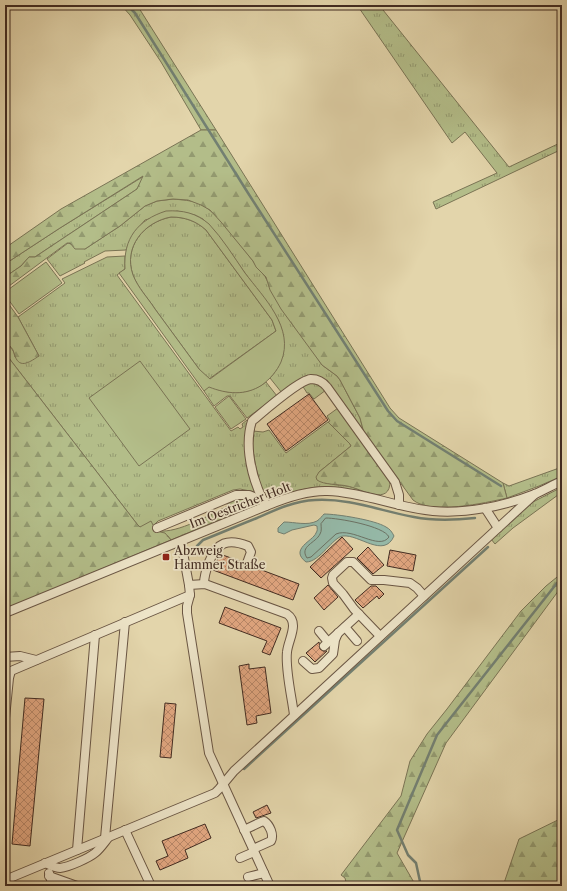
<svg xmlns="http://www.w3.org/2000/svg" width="567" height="891" font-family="'Libre Caslon Text',serif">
<defs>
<pattern id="grass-tufts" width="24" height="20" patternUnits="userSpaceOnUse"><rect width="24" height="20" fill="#b3bd89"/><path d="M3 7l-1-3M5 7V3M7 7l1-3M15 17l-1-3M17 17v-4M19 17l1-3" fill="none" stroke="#939a70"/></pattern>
<pattern id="forest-firs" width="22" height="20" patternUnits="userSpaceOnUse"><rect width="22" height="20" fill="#b3bd89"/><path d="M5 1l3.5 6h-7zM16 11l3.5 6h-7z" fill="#939a70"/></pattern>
<pattern id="building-cross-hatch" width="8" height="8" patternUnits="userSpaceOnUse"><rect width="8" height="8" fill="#e2a781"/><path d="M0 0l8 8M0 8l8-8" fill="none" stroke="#b98869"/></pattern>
</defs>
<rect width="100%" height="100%" fill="#e3d5ab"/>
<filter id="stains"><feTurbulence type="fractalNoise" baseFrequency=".005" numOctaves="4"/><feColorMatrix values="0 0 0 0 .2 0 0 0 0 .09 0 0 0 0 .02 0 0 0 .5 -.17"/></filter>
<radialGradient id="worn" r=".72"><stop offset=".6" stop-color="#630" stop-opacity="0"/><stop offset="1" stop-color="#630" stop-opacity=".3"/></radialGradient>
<g fill="url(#grass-tufts)" stroke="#7a7455">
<path d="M121,5H137L216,130H201L161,62L130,15Z"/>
<path d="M357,5H379L509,167L562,142V155L558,151L436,209L433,202L497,173L465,132L452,143Z"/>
<path d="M144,176L137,189L35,257H29L21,266L5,277V264L60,228Z"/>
<path d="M173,199C182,200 191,200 200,204C218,212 240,245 253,261C257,269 265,274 268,282L322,365L337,376L340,380L360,418L364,433L323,379L282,393L270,378C287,360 287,336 276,316L214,230L203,219L195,215L177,211L145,220L133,234L126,250L105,251L84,262L85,263L60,276L47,259L68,243L85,249L120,226L145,206L157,201Z"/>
<path d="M171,217C185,217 196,221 206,230L272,320L276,331L209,379L199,369C184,349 170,329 155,309C148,298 138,288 133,275C123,247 144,222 171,217Z"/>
<path d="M125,256V269L117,275L231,431L238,427L240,429L243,427L242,424L247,420L248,421L255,492L240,489L233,490L158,521L155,524L154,527L158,531C179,533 209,515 228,506L227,504C236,500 244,496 253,502L248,508L171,540L168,536L140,527L137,524L5,353V340C8,347 14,348 15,357L39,356L18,317L65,283L62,279L107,257Z"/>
<path d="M266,382L277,396L247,418L230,396H227L214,406L204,391L209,386C228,395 249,395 266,382Z"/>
<path d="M308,382L318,383L326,390L314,399L309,393H307L302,385Z"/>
<path d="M328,422L350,444L351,446L319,472L325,483C330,483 333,485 338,485C348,486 356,487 366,493C347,489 330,485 311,488C300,489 285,496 275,495C260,494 260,482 257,471C253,455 252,448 253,431L263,432L269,430L286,453Z"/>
<path d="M562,467V476L539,486L507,498L503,483L509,486Z"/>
<path d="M562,487V492L513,528L495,544L491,539L533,502Z"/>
</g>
<g fill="url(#forest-firs)" stroke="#7a7455">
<path d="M201,130H216L390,408L399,418L503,483L507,498C485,503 431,515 413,500L364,433L360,418L340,380L337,376L322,365L311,350L281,309L270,290L266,277L256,267L253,261L221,222L210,210L201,205L188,200L173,199L157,201L145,206L120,226L85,249H75L70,243H67L5,289V277L21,266L29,257H35L137,189L143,176L60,228L5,264V248L61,209Z"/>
<path d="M5,299L18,317L39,356C31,361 20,370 15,356C14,354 14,352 13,350C11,346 7,344 5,340Z"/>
<path d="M5,353L137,524L140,527L151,521L156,531L165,533L171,540L5,609Z"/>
<path d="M338,408L390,480C391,508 360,488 347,486C338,484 324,485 317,480L316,477L319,472L351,446L350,444L328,422L330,421L327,416Z"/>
<path d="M562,573V586L446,743L397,853L416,886H347L345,878L341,875L401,796L410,761L427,734L447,709L521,611L546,586Z"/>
<path d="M562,818V886H503L519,839Z"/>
</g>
<g fill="#b3bd89" stroke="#7a7455" fill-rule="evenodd">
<path d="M166,211C183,210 196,213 209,224C223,239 234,257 245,273C264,298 295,328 281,362C277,371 270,379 262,385C245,396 227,394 209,387L204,391L119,273L125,269C123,238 138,220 166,211ZM171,217C185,217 196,221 206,230L272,320L276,331L210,379L199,369C184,349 170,329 155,309C148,298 138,288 133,275C123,247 144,222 171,217Z"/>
<path d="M46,262L62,283L19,314L5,295V292Z"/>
<path d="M140,361L190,429L139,466L89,398Z"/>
<path d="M229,396L246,419L231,429L215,407Z"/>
</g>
<path fill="#95b9a8" stroke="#738072" d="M324,514C337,514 375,520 386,527C390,529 392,532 394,536C384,559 359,534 343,536C333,537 320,562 306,562C289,549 313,541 316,533C318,530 317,529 317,526L314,525L292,530L284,534L278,532V528L284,522C295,522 307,526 317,521C320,519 322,516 324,514Z"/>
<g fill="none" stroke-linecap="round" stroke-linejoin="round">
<path stroke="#6b7264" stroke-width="1" d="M326,518C338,518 384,526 389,537C379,551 353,527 336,534L311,557L307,558C299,546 316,543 320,534C322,531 321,527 321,524Z"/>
<g stroke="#738072" stroke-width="2.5">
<path d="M127,5L135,13L248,193L388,411L397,421L501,486"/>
<path d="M197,546L203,540C221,533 239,525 257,518C275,510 294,501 315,500C349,498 381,511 414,517C434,521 455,520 475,518"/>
<path d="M244,769L488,547"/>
<path d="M421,886L416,863L408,855L397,830L437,735L557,583"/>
</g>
</g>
<g fill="url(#building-cross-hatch)" stroke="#412b21">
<path d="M309,394L328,420L286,451L267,424Z"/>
<path d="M342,537L353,549L321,578L310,567Z"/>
<path d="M368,547L384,565L373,574L357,558Z"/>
<path d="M390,550L416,555L413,571L387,566Z"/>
<path d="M220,554L242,562L243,566L245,568H248L251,566L299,584L293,600L213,570Z"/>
<path d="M328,585L338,597L324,610L314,598Z"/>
<path d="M371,586H376L384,594L379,599L377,596L363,608L355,600Z"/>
<path d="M225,607L281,628L270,655L262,652L267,641L219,623Z"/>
<path d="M319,642L320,649L323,651H327L315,662L306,653Z"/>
<path d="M249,664V669L265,667L271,713L256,716L257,723L247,725L239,666Z"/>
<path d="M25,698L44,699L30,846L12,844Z"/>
<path d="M165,703L176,704L171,758L160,757Z"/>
<path d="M267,805L271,813L256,818L253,812Z"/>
<path d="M205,824L211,838L185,850L188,858L160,870L156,861L168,856L162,841Z"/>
</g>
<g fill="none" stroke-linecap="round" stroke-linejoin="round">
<defs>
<g id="minor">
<path d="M266,506C264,500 260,495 258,489C250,469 245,442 252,421C263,412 299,380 311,379C318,379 323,382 327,387L395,482L399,495V505"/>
<path d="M485,508L498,528"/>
<path d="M157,528L236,495H249L264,501"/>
<path d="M181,542L189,585"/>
<path d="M204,584C204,576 206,570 209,562C217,542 228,538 248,546L251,552L247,563"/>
<path d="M190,595L187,606V613L209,753L270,886"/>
<path d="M5,613L266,506C285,498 307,490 328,491C363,492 398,508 433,511C466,514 504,506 535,494C544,490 553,485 562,481"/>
<path d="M345,627L357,641"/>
<path d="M319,631L328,642"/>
<path d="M380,636L354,609L343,594L333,583L332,578L333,575L347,562H353L371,580H384L410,583L417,588L424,596"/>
<path d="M324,646L359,614"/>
<path d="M5,657L20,656L36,660"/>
<path d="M303,661L312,669L319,668L333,654L335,640L338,633"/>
<path d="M5,718L9,678L11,671L190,595L189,585L205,584L287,614C300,623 288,640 287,652C285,669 292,698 294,715"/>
<path d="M125,830L151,886"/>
<path d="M244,830L261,822L264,821C270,825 274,835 271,841L253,849"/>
<path d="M105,838L125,622"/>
<path d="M77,850L95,635"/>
<path d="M240,858L254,852"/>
<path d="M45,863C50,865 55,868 60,868C69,867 89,858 95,853C100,849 104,843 108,838"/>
<path d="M49,873L53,886"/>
<path d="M49,876L77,886"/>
<path d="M248,877L264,873"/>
<path d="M5,880L215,793L219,789L234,771L535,494"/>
</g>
</defs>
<use href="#minor" stroke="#6a5644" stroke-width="10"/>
<use href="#minor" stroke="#ede4c8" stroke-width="8"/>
</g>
<rect fill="#8f2418" stroke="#ede4c8" stroke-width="1.5" x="162" y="553" width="8" height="8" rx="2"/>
<g text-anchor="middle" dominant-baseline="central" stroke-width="3.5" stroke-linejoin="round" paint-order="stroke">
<g font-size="12" fill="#412b21" stroke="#ede4c8">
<text transform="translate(240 505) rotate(-21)">Im Oestricher Holt</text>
</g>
<g font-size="12" fill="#412b21" stroke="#ede4c8" text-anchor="start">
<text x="174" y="550">Abzweig<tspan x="174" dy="14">Hammer Straße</tspan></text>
</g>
</g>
<rect width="567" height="891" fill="none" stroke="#e3d5ab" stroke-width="20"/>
<rect x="6" y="6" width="555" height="879" fill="none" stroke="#412b21" stroke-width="2"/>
<rect x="10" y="10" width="547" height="871" fill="none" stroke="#412b21"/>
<rect width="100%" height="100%" filter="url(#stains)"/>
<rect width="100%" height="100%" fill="url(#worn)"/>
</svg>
